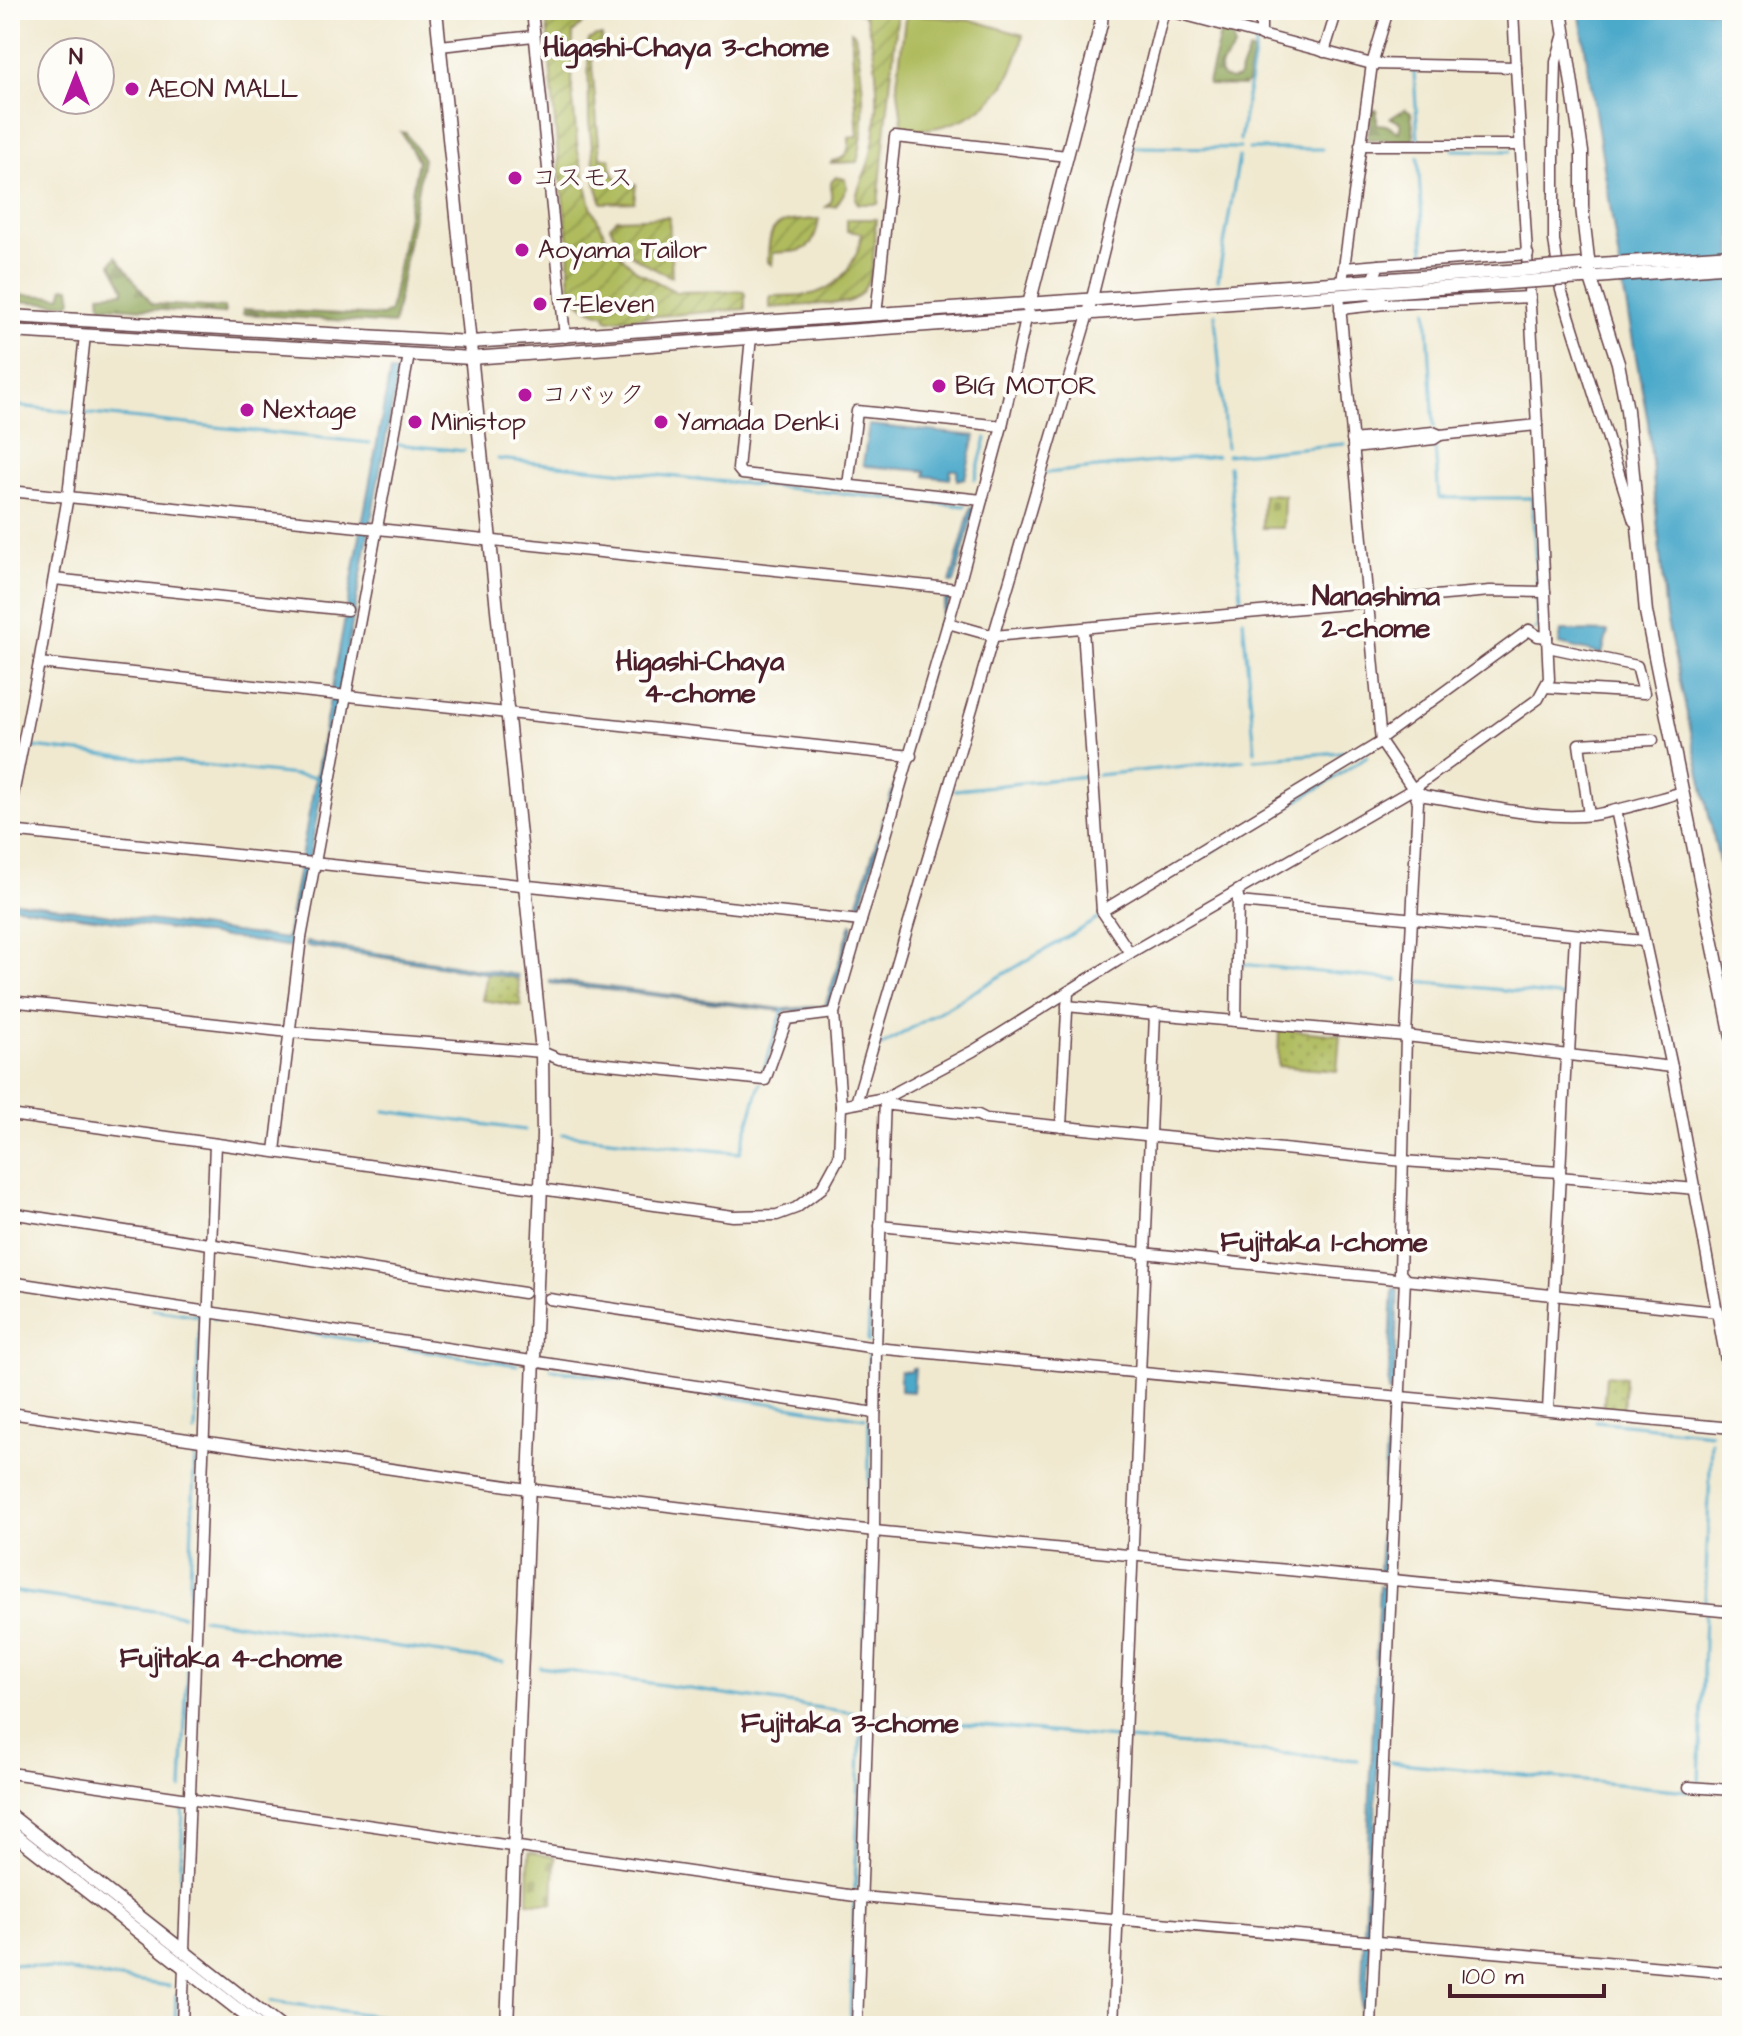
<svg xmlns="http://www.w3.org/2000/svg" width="1742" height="2036" font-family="'Architects Daughter','Klee One',sans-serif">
<defs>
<pattern id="grass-dots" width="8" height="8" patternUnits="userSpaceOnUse" patternTransform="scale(2)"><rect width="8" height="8" fill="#afbb5d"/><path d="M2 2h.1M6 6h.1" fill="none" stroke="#90974d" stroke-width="1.8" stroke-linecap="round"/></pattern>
<pattern id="forest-firs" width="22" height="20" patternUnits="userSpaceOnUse" patternTransform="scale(2)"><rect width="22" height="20" fill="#8ba354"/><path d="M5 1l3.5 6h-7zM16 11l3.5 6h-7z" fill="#748446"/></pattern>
<pattern id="cemetery-stones" width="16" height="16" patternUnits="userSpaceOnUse" patternTransform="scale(2)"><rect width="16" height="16" fill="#afbb5d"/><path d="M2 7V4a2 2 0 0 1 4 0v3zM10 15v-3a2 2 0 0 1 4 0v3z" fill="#90974d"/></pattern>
<pattern id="garden-furrows" width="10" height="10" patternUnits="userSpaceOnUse" patternTransform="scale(2)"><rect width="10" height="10" fill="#afbb5d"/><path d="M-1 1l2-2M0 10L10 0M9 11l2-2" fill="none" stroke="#90974d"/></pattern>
</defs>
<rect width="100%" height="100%" fill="#fdfcf7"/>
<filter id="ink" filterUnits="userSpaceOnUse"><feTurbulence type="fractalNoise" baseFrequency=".0125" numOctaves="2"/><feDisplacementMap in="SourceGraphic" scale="16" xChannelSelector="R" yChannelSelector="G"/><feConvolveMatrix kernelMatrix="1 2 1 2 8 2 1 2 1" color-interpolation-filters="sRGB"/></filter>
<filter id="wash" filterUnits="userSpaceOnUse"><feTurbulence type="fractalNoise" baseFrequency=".006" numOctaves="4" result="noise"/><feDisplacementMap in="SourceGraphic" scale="32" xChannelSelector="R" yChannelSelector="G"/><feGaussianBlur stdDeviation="1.8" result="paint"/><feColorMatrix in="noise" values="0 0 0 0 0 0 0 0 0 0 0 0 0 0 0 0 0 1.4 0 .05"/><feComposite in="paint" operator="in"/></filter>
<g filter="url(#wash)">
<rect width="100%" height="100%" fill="#f0e9d0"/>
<g fill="url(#grass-dots)" stroke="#7c6d44" stroke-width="2">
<path d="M487,973L518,978L521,1006L482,1000Z"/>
<path d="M1279,1029L1340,1035L1337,1071L1278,1066Z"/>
<path d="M1606,1375L1625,1377L1623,1415L1603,1413Z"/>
</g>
<g fill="url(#forest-firs)" stroke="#6a6140" stroke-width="2">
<path d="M1227,33L1231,35L1235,47L1222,65L1220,73L1224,78L1231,80L1238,78L1248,52L1250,50L1253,52L1247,83L1244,86L1209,85L1208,83L1220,34Z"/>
<path d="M1405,109L1411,113L1414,135L1412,141L1367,139L1373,110H1377V124L1386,125L1399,132L1401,123L1391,118Z"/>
<path d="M401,132L406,133L423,159L394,324L243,314L244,309L382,316L390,311L418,160Z"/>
<path d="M116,256L152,304L224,308L225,312L223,314L101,306L100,294L123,292L124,288L111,264Z"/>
<path d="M64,287L70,288L72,300L68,304L10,301V294L61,297Z"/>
</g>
<g fill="url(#cemetery-stones)" stroke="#7c6d44" stroke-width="2">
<path d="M1263,494L1284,495L1283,528H1262Z"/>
<path d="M529,1852L555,1857L553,1904L528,1902Z"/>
</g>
<g fill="url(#garden-furrows)" stroke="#7c6d44" stroke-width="2">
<path d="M546,10H679L584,22L573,33L572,90L578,151L591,206L610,245L638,272L676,292L741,291L745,293V309L607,320L605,315C591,311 578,305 572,291C566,276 571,258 569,242C557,166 552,88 546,10Z"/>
<path d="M853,10H898L878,204H858L856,200C857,186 867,172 870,158C881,114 879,62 866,19L863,14Z"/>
<path d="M851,31L855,34C863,76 868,120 857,162L831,163L832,161C847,159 850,151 849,137L858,136Z"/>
<path d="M596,36H602L603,47L593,49L592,64L600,157L610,159C611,177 617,183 636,184L634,202L602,203L597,188L589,122L588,44L589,40Z"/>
<path d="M836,177L845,179L847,188L836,206L826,207L831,202V182Z"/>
<path d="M669,217L672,277C648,267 619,252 610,226L617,219Z"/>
<path d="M819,219C814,253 804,251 773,253L772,265L768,262C768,217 780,222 819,219Z"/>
<path d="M847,219H876C873,246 878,291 848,302L770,308V296C784,295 803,297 816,293C843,284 858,259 862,233L847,231Z"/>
</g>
<path fill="#afbb5d" stroke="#7c6d44" stroke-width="2" d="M912,14L975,21L1023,35C1011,100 968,131 903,130L897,83L905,19Z"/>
<g fill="#4ba9ca" stroke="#4a647a" stroke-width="2">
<path d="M1579,10H1732V922L1666,617L1648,422L1623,287Z"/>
<path d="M390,372H398L293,947L10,906V901L286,939Z"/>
<path d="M869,425L975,436L965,478L957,480V470H951L950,479L925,476V471L865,466L863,464Z"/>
<path d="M971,507H975L954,583H950Z"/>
<path d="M947,594L950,596L908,750H904Z"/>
<path d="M1561,631L1608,632L1602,654L1559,644Z"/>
<path d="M902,759L905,761L858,913L854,914Z"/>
<path d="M851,924L853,926L830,1005L826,1010L782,1011L550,983V980L783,1009L825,1006Z"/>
<path d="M306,942L518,975V978L306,946Z"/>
<path d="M1393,1288L1398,1289L1394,1392H1388Z"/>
<path d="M912,1368H915L913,1392L900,1391V1371L911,1372Z"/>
<path d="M1388,1407H1394L1386,1572L1379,1573Z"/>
<path d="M1379,1586L1385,1588L1366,2026H1360Z"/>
</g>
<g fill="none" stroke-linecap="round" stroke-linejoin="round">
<g stroke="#4ba9ca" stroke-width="3">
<path d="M1414,72L1418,141"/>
<path d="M1240,140L1256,42"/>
<path d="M1134,147L1240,148"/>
<path d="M1249,149H1322"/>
<path d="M1453,150L1510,151"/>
<path d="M1418,157L1424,255"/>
<path d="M1218,280L1239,157"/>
<path d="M1427,310L1434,427"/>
<path d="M1215,314L1226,447"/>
<path d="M10,405L71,412"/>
<path d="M82,413L370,443"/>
<path d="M396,444L464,451"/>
<path d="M1435,447L1439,498H1532L1537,584"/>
<path d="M1227,455L1344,444"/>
<path d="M498,459L965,506"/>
<path d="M1229,466L1242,607"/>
<path d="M1046,473L1217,456"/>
<path d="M975,479L986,438"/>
<path d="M1243,619L1255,751"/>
<path d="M1535,629L1538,627L1536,597"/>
<path d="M1388,740L1410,723"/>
<path d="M32,747L324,778"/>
<path d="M1255,759L1354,751"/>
<path d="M1098,775L1244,760"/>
<path d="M955,790L1086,776"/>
<path d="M1113,910L1322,786L1367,756"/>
<path d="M1241,964L1398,980"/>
<path d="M1417,981L1568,997"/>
<path d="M874,1050L1098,919"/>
<path d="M763,1072L783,1010"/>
<path d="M385,1111L525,1130"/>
<path d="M562,1134L740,1153L760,1083"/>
<path d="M200,1247L201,1302"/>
<path d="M153,1309L200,1316L195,1432"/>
<path d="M213,1318L517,1365"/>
<path d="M868,1342L876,1167"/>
<path d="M551,1369L865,1418"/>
<path d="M869,1403V1352"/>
<path d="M869,1419V1508"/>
<path d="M1596,1421L1711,1433"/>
<path d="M10,1591L183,1615"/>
<path d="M1705,1604L1711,1441"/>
<path d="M189,1605L195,1448"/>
<path d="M202,1618L503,1662"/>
<path d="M540,1667L855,1713"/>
<path d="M862,1708L869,1541"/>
<path d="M876,1716L1115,1738"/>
<path d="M1129,1740L1357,1760"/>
<path d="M1390,1762L1688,1791"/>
<path d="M1699,1783L1705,1614"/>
<path d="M182,1789L189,1626"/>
<path d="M855,1889L861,1724"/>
<path d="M179,1926L183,1807"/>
<path d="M10,1963L169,1986"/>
<path d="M271,2001L450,2026"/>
<path d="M175,2026L176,1995"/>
<path d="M850,2026L854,1903"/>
</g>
</g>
</g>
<g filter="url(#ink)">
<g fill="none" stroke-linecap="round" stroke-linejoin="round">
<defs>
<g id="minor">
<path d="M532,10L565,337"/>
<path d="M1166,10L1372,64L1516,67L1513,10"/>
<path d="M1261,10V36"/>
<path d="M1563,37L1556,62L1554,149V240L1561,290L1634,521"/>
<path d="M440,46L534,36"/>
<path d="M1324,52L1337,10"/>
<path d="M1360,145H1520"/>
<path d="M1344,268L1379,265"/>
<path d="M1373,280L1379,265L1528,254"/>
<path d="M1342,282L1372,64L1388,10"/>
<path d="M1368,292L1385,304L1530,297"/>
<path d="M1339,295L1381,742L1413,789L1418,802L1406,1036L1400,1273L1405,1279L1371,2026"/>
<path d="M1340,309L1385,304"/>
<path d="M876,315L895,137L1067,156"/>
<path d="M751,337L738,469L742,474L982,500"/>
<path d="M1352,440L1433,432L1440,435L1537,425"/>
<path d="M1353,448L1434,439L1440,435"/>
<path d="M848,486L857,411L1002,426"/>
<path d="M10,491L958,589"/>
<path d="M54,579L347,610"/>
<path d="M948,623L994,636L1490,591L1545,592"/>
<path d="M1083,629L1102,911L1130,953"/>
<path d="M39,663L911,756"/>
<path d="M1545,687L1644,693L1637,666L1548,647"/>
<path d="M1381,738L1529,630L1538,636L1547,637"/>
<path d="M1413,789L1425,796C1475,803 1543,821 1592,815C1623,810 1653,800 1683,792"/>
<path d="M10,810L39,663L68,496L85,335"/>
<path d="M1616,810L1672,1067L1732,1393"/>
<path d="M1589,815L1579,744L1653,740"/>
<path d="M10,831L861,921"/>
<path d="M1239,902L1644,941"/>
<path d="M1102,911L1381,742"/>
<path d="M10,1001L289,1032L542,1052L559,1059L765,1080L787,1019L834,1013"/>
<path d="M1067,1006L1155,1015"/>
<path d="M1236,1021L1238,896"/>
<path d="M1569,1055L1575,935"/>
<path d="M885,1098L891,1105L978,1115L986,1119L1403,1161L1559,1172"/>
<path d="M856,1103L1088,314L1164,10"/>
<path d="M841,1106L885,1098L973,1051L1130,953L1413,789L1538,699L1549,679L1537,425L1516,67"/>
<path d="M10,1115L733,1216L777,1215L796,1208L822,1188L839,1157L841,1106L834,1013L958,589L1002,426L1026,319"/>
<path d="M1061,1127L1068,992"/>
<path d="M275,1151L301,938L409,355"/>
<path d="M1559,1177L1696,1189"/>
<path d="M10,1213L524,1293"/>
<path d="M880,1226L1718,1312"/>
<path d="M10,1282L875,1413"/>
<path d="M549,1299L876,1348L1732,1428"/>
<path d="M1548,1410L1566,1055"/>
<path d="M10,1413L528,1489L874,1531L1732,1612"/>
<path d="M10,1773L862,1897L1732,1973"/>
<path d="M1689,1787L1732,1790"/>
<path d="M184,1950L215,1144"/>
<path d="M182,2026L184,1966"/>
<path d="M857,2026L874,1531L876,1348L885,1098"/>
<path d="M1113,2026L1155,1014L1406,1036L1672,1067"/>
</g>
<g id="tertiary">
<path d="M436,10L542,1052L543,1136L507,2026"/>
<path d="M1561,10L1582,152V207L1590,276L1618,363L1627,410L1646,612L1732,1037"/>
<path d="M1584,265L1732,255"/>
<path d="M1583,278L1732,266"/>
<path d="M1028,308L1101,24L1102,10"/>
<path d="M10,316L470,342L1522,270"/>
<path d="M10,331L472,358L1522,282"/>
<path d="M10,1815L279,2026"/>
<path d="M10,1831L259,2026"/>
</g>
</defs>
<use href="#minor" stroke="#633d44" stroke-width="13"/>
<use href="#tertiary" stroke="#633d44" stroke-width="15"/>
<use href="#minor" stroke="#fff" stroke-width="10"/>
<use href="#tertiary" stroke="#fff" stroke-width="12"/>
<defs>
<g id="tertiary-bridge">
<path d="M1522,270L1581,265"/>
<path d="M1522,282L1583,278"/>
</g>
</defs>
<use href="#tertiary-bridge" stroke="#633d44" stroke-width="15" stroke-linecap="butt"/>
<use href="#tertiary-bridge" stroke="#fff" stroke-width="12"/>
</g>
</g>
<g fill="#b5179e" stroke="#fdfcf7" stroke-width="3">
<circle cx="132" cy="89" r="8"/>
<circle cx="515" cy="178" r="8"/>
<circle cx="522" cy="250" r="8"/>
<circle cx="540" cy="304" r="8"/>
<circle cx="939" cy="386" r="8"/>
<circle cx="525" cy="395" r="8"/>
<circle cx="247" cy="410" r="8"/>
<circle cx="415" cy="422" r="8"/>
<circle cx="661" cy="422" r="8"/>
</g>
<g text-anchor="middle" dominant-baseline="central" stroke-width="8" stroke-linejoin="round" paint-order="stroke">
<g font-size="26" fill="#4a1f2b" stroke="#fdfcf7" text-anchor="start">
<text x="148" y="89">AEON MALL</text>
<text x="531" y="178">コスモス</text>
<text x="538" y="250">Aoyama Tailor</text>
<text x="556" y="304">7-Eleven</text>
<text x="955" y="386">BIG MOTOR</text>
<text x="541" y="395">コバック</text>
<text x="263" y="410">Nextage</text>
<text x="431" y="422">Ministop</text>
<text x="677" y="422">Yamada Denki</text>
</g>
<g font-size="28" font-weight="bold" fill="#4a1f2b" stroke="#fdfcf7">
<text x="686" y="47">Higashi-Chaya 3-chome</text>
<text x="1376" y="596">Nanashima<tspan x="1376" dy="32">2-chome</tspan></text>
<text x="700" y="661">Higashi-Chaya<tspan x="700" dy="32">4-chome</tspan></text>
<text x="1324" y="1242">Fujitaka 1-chome</text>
<text x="231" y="1658">Fujitaka 4-chome</text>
<text x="850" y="1723">Fujitaka 3-chome</text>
</g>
</g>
<rect width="1742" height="2036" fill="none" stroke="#fdfcf7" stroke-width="40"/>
<g transform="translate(76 76)"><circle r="38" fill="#fdfcf7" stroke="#b5a4a5" stroke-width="2"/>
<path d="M0-6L14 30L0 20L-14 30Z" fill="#b5179e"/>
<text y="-12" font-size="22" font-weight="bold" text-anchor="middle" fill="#4a1f2b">N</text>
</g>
<path d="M1450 1984v12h154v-12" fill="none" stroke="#4a1f2b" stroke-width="4"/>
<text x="1462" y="1984" font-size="24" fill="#4a1f2b" stroke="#fdfcf7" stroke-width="6" paint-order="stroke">100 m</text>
</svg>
